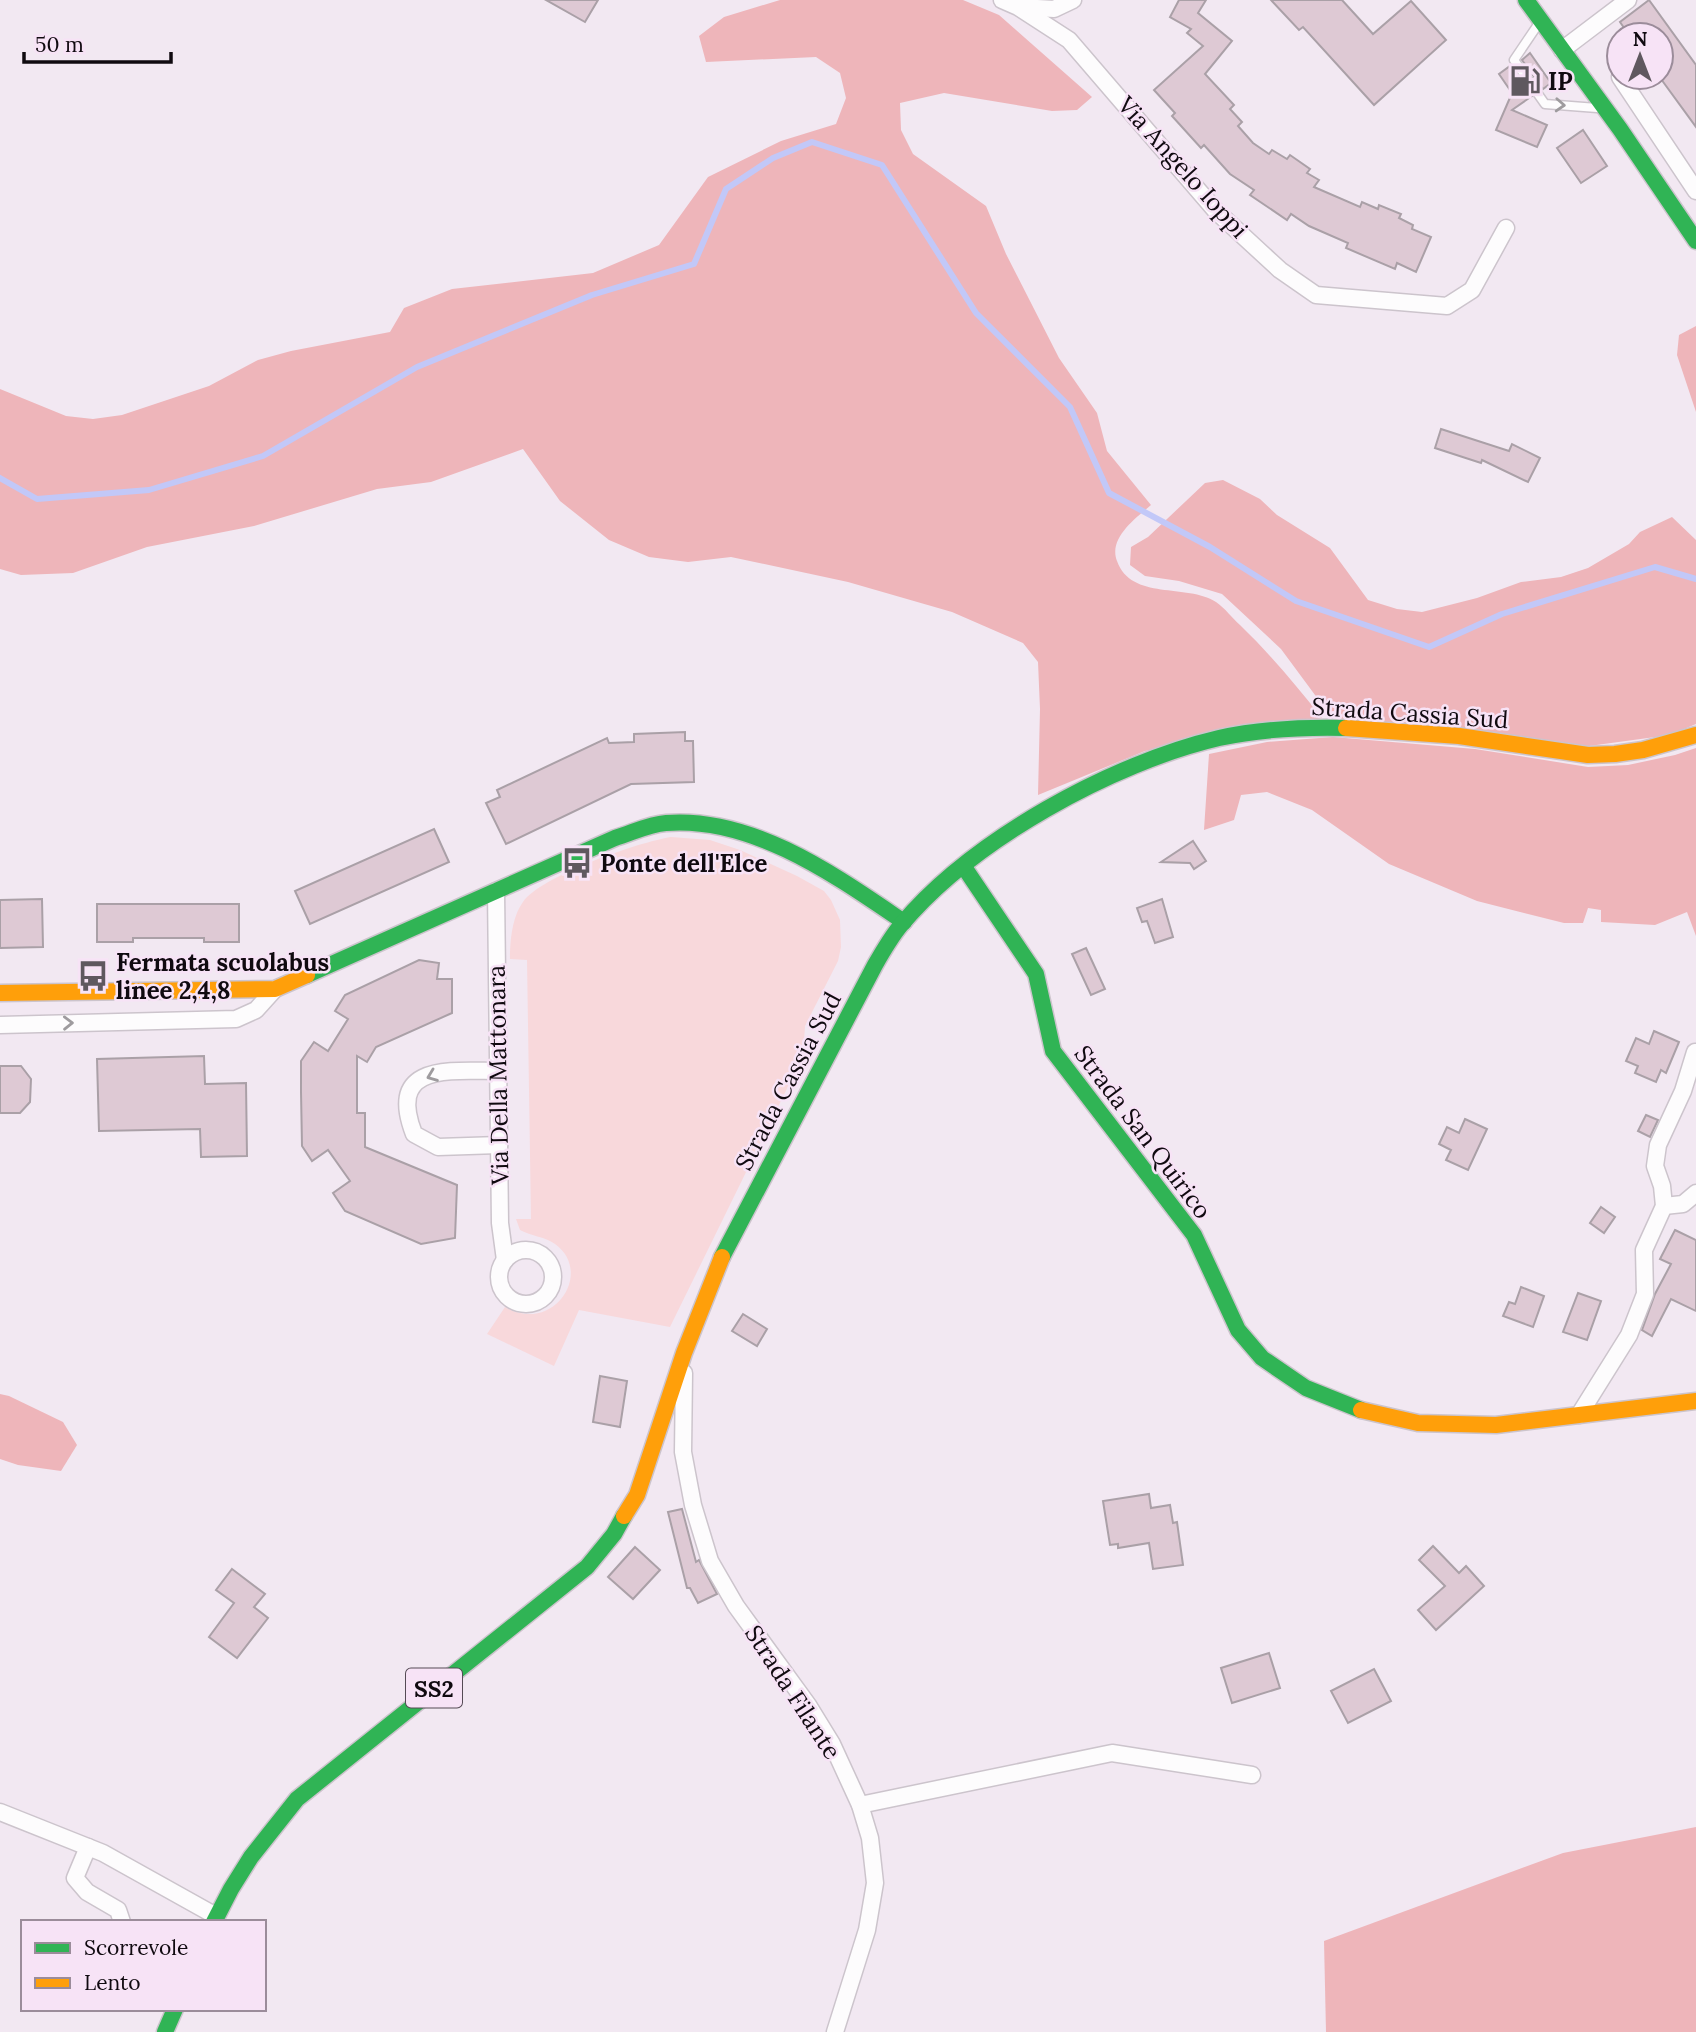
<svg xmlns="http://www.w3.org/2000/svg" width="1696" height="2032" font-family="Lora,serif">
<rect width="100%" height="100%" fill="#f2e8f2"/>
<path fill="#f8d8db" d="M671,837L710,840L740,850L797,876L824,891L831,900L840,920L841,947L838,961L805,1026L803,1056L670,1327L579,1310L554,1366L487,1334L505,1307C552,1335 595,1273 555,1244C546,1237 531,1236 520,1230L516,1219H531L527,960L510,959C510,941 512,917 523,902C541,876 639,842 671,837Z"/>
<g fill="#eeb5ba">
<path d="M780,0H963L999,15L1092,97L1077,110L1052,111L944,93L900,103L901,130L913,154L986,206L1006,254L1059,358L1097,413L1107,451L1151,505C1136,518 1108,538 1117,561C1131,601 1187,583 1216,602C1225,608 1232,618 1240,625C1270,654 1296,685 1322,718L1145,751L1038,795L1040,709L1038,662L1023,643L952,612L848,582L731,557L688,562L649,557L609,540L560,501L523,449L431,482L377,489L254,526L147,547L73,573L21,575L0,569V389L66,416L93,419L122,415L209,386L258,360L291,351L390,332L404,308L452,289L593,273L659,245L708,177L781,141L836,124L846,98L840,73L816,57L706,62L699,36L724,17Z"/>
<path d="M1696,326V412L1677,355L1679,335Z"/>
<path d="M1223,480L1260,499L1277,515L1330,548L1368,600L1397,609L1422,612L1477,598L1521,582L1561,577L1588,568L1629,544L1640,532L1672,517L1696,540V724L1670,735L1589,746L1332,718L1281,649L1222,594L1179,581L1145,576L1130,565L1131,547L1148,537L1205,483Z"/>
<path d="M1333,737L1475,749L1588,767L1628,765L1675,755L1696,748V936L1687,912L1655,925L1601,922V910L1588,908L1583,923H1564L1477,901L1389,864L1312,810L1267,792L1241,795L1234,820L1204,830L1209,754L1267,742Z"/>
<path d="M0,1394L9,1396L63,1422L77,1445L61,1471L18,1465L0,1459Z"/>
<path d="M1696,1827V2032H1326L1324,1941L1563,1853Z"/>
</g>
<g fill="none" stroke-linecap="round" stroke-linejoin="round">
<path stroke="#c2c8f8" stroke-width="6" d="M0,478L37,499L149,490L263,456L417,367L592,295L694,264L726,189L773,158L812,142L882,165L976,313L1070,407L1109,493L1210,547L1296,601L1429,647L1502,614L1655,567L1696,579"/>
</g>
<g fill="#dec9d4" stroke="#aaa0a7" stroke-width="2">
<path d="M546,0H598L585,22Z"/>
<path d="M1179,0H1206L1198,13L1232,41L1205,74L1234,105L1230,109L1242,122L1238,126L1253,143L1269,154L1272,150L1287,159L1290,155L1310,169L1307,173L1319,180L1314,187L1360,207L1362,202L1378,209L1379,205L1401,214L1399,218L1413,225L1412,229L1431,237L1416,272L1397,263L1395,269L1346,248L1348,243L1309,226L1291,214L1287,220L1250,195L1254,190L1230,174L1204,145L1201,148L1172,116L1175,113L1154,90L1203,46L1187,33L1191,29L1170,17Z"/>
<path d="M1271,0H1342L1373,34L1411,1L1446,40L1374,105L1303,27L1299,30Z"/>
<path d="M1649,0L1696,65V127L1661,79V35H1629L1620,22Z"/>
<path d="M1530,53L1551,83L1543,89L1522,60Z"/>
<path d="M1510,66L1532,96L1512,110L1547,125L1537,147L1496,130L1512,93L1499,74Z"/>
<path d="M1583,130L1607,166L1581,183L1557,148Z"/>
<path d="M1441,429L1509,451L1512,444L1540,458L1528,482L1482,460L1481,463L1435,448Z"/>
<path d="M685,732V741H693L694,782L631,784L506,844L486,803L500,797L497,790L607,738L609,743L634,742V734Z"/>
<path d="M434,829L449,862L310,924L295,891Z"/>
<path d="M1193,841L1206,861L1194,869L1190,863L1161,862Z"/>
<path d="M42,899L43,947L0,948V900Z"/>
<path d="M1162,899L1173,937L1155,943L1147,921L1142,922L1137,908Z"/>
<path d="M97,904H239V942H204V938H133V942H97Z"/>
<path d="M1086,948L1105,989L1091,995L1072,954Z"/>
<path d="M419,960L439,963L437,979H452V1013L376,1047L367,1062L357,1056V1113H365V1147L457,1185L455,1238L421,1244L345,1211L333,1193L350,1181L328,1150L312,1161L302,1146L301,1092V1061L314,1042L328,1051L348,1019L335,1011L345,995Z"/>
<path d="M1654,1031L1679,1042L1666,1073L1661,1070L1656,1082L1635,1073L1638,1066L1626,1061L1636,1038L1649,1044Z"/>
<path d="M204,1056L205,1084L246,1083L247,1156L201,1157L200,1129L99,1131L97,1059Z"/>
<path d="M0,1066H21L31,1079L30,1102L20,1113H0Z"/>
<path d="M1646,1115L1658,1120L1650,1137L1638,1131Z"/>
<path d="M1465,1119L1487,1129L1468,1170L1446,1160L1451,1150L1439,1144L1447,1127L1459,1133Z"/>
<path d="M1601,1207L1615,1217L1604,1233L1590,1223Z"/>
<path d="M1675,1230L1696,1240V1311L1671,1299L1652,1336L1642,1330L1655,1294L1671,1264L1660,1259Z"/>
<path d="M1521,1287L1544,1296L1533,1327L1503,1316L1509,1302L1515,1304Z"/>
<path d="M1578,1293L1601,1301L1587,1340L1563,1332Z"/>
<path d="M743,1314L767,1329L757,1346L732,1331Z"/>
<path d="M600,1376L627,1381L620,1427L593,1422Z"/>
<path d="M1149,1494L1151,1508L1170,1505L1173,1523L1177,1522L1183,1565L1153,1569L1149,1543L1118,1548V1544L1110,1545L1103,1501Z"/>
<path d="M682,1509L696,1562L699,1560L717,1594L698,1603L690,1588H687L668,1512Z"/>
<path d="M1433,1546L1459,1573L1466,1566L1484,1586L1436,1630L1418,1610L1445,1586L1419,1560Z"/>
<path d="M635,1547L660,1570L633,1599L608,1577Z"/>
<path d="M232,1569L265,1594L254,1607L268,1618L237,1658L209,1637L234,1603L216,1590Z"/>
<path d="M1269,1653L1280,1688L1232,1703L1221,1668Z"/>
<path d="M1374,1669L1391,1701L1348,1723L1331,1691Z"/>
</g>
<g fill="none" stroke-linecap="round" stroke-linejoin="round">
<defs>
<path id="lane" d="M1539,23L1514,60L1545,104L1597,108"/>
<g id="street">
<path d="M1002,0L1018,7L1069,40L1216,211L1280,270L1316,295L1447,306L1472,290L1506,228"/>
<path d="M1020,7L1054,9L1073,0"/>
<path d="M1562,50L1628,0"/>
<path d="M1620,77L1696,191"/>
<path d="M496,891L500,1223L505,1260"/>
<path d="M0,1025L236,1019L256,1010L275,989"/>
<path d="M499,1071C451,1071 386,1062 414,1134L438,1147L499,1145"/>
<path d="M1664,1206L1683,1204L1696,1193"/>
<circle cx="526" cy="1277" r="27"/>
<path d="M684,1373L683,1452L693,1505L710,1561L736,1606L808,1705L832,1744L860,1805L870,1838L875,1883L867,1930L835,2032"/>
<path d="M1579,1415L1629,1335L1645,1294L1644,1250L1664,1206L1662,1186L1655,1166L1658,1145L1683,1091L1695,1052"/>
<path d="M860,1805L1112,1753L1252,1775"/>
<path d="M0,1812L103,1853L216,1916"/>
<path d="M88,1847L75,1878L87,1892L118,1910L122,1922"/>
</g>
<g id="fast">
<path d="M1526,0L1620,129L1696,241"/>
<path d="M964,867L1036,974L1053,1051L1194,1235L1238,1330L1262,1358L1306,1388L1361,1410"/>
<path d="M307,975L615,838C632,833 649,824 666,823C753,816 836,876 904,922"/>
<path d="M722,1257L875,965C883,951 891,937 901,925C972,840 1112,763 1219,738C1260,729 1303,727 1346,728"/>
<path d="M214,1922L231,1889L251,1857L297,1799L587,1567L614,1534L624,1516"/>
<path d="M165,2032L175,2009"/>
</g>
<g id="slow">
<path d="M1346,728L1459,736L1588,755L1615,754L1643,750L1696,735"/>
<path d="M0,993L275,989L307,975"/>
<path d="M1361,1410L1418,1423L1496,1425L1696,1401"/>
<path d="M624,1516L637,1495L684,1353L722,1257"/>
</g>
</defs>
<use href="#lane" stroke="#ccc4cc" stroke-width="11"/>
<use href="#street" stroke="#ccc4cc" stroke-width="19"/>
<use href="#fast" stroke="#ccc4cc" stroke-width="19"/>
<use href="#slow" stroke="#ccc4cc" stroke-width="19"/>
<use href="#lane" stroke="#fdfcfd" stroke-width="8"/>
<use href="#street" stroke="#fdfcfd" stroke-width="16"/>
<use href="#fast" stroke="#30b455" stroke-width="16"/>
<use href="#slow" stroke="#ff9f0a" stroke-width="16"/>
</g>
<defs><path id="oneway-chevron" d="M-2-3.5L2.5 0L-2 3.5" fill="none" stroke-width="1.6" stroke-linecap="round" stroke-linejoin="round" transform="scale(1.75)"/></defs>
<g stroke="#9e9b9e">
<use href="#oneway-chevron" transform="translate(1560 105) rotate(3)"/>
<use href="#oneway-chevron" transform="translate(68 1023) rotate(-1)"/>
<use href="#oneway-chevron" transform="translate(432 1076) rotate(159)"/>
</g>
<defs>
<symbol id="fuel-bare" viewBox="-9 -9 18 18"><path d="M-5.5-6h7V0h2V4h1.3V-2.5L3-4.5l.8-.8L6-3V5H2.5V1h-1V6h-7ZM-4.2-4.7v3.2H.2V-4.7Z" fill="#5f585f" stroke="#f7e3f6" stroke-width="2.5" paint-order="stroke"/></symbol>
<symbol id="bus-bare" viewBox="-9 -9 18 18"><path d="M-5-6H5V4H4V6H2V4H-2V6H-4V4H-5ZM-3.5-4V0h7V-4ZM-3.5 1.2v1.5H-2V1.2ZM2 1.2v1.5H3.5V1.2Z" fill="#5f585f" stroke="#f7e3f6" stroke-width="2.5" paint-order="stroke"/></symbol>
</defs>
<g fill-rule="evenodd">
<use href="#fuel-bare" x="1503" y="59" width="44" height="44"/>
<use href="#bus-bare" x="555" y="841" width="44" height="44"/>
<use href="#bus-bare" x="71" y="954" width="44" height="44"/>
</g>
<g text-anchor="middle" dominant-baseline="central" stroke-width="5" stroke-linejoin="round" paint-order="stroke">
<rect fill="#f7e3f6" stroke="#554b55" stroke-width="2" x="406" y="1668.5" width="56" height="39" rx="5"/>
<g font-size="23" font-weight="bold" fill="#100a10">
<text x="434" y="1688">SS2</text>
</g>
<g font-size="24" font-weight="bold" fill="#100a10" stroke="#f7e3f6" text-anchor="start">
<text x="1548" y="81">IP</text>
<text x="600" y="863">Ponte dell'Elce</text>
<text x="116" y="962">Fermata scuolabus<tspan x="116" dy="28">linee 2,4,8</tspan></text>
</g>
<g font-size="24" fill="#100a10" stroke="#f7e3f6">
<text transform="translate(1183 167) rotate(48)">Via Angelo Ioppi</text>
<text transform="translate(1410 713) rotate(4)">Strada Cassia Sud</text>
<text transform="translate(498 1075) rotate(-91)">Via Della Mattonara</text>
<text transform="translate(788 1081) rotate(-62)">Strada Cassia Sud</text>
<text transform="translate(1143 1132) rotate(53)">Strada San Quirico</text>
<text transform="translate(793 1692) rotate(57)">Strada Filante</text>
</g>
</g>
<rect x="21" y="1920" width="245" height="91" fill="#f7e3f6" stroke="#9b8c9a" stroke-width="2"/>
<rect x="35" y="1943" width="35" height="10" fill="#30b455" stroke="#9b8c9a" stroke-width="2"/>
<text x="84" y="1955" font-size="21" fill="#100a10">Scorrevole</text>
<rect x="35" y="1978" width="35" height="10" fill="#ff9f0a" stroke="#9b8c9a" stroke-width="2"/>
<text x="84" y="1990" font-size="21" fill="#100a10">Lento</text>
<g transform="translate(1640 56)"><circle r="33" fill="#f7e3f6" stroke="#9b8c9a" stroke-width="2"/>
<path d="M0-5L12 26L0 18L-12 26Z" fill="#5f585f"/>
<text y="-10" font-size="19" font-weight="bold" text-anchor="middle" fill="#100a10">N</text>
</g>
<path d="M24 52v10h147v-10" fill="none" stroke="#100a10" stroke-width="3.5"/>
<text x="35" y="52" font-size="21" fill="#100a10" stroke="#f7e3f6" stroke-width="5" paint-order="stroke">50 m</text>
</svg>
